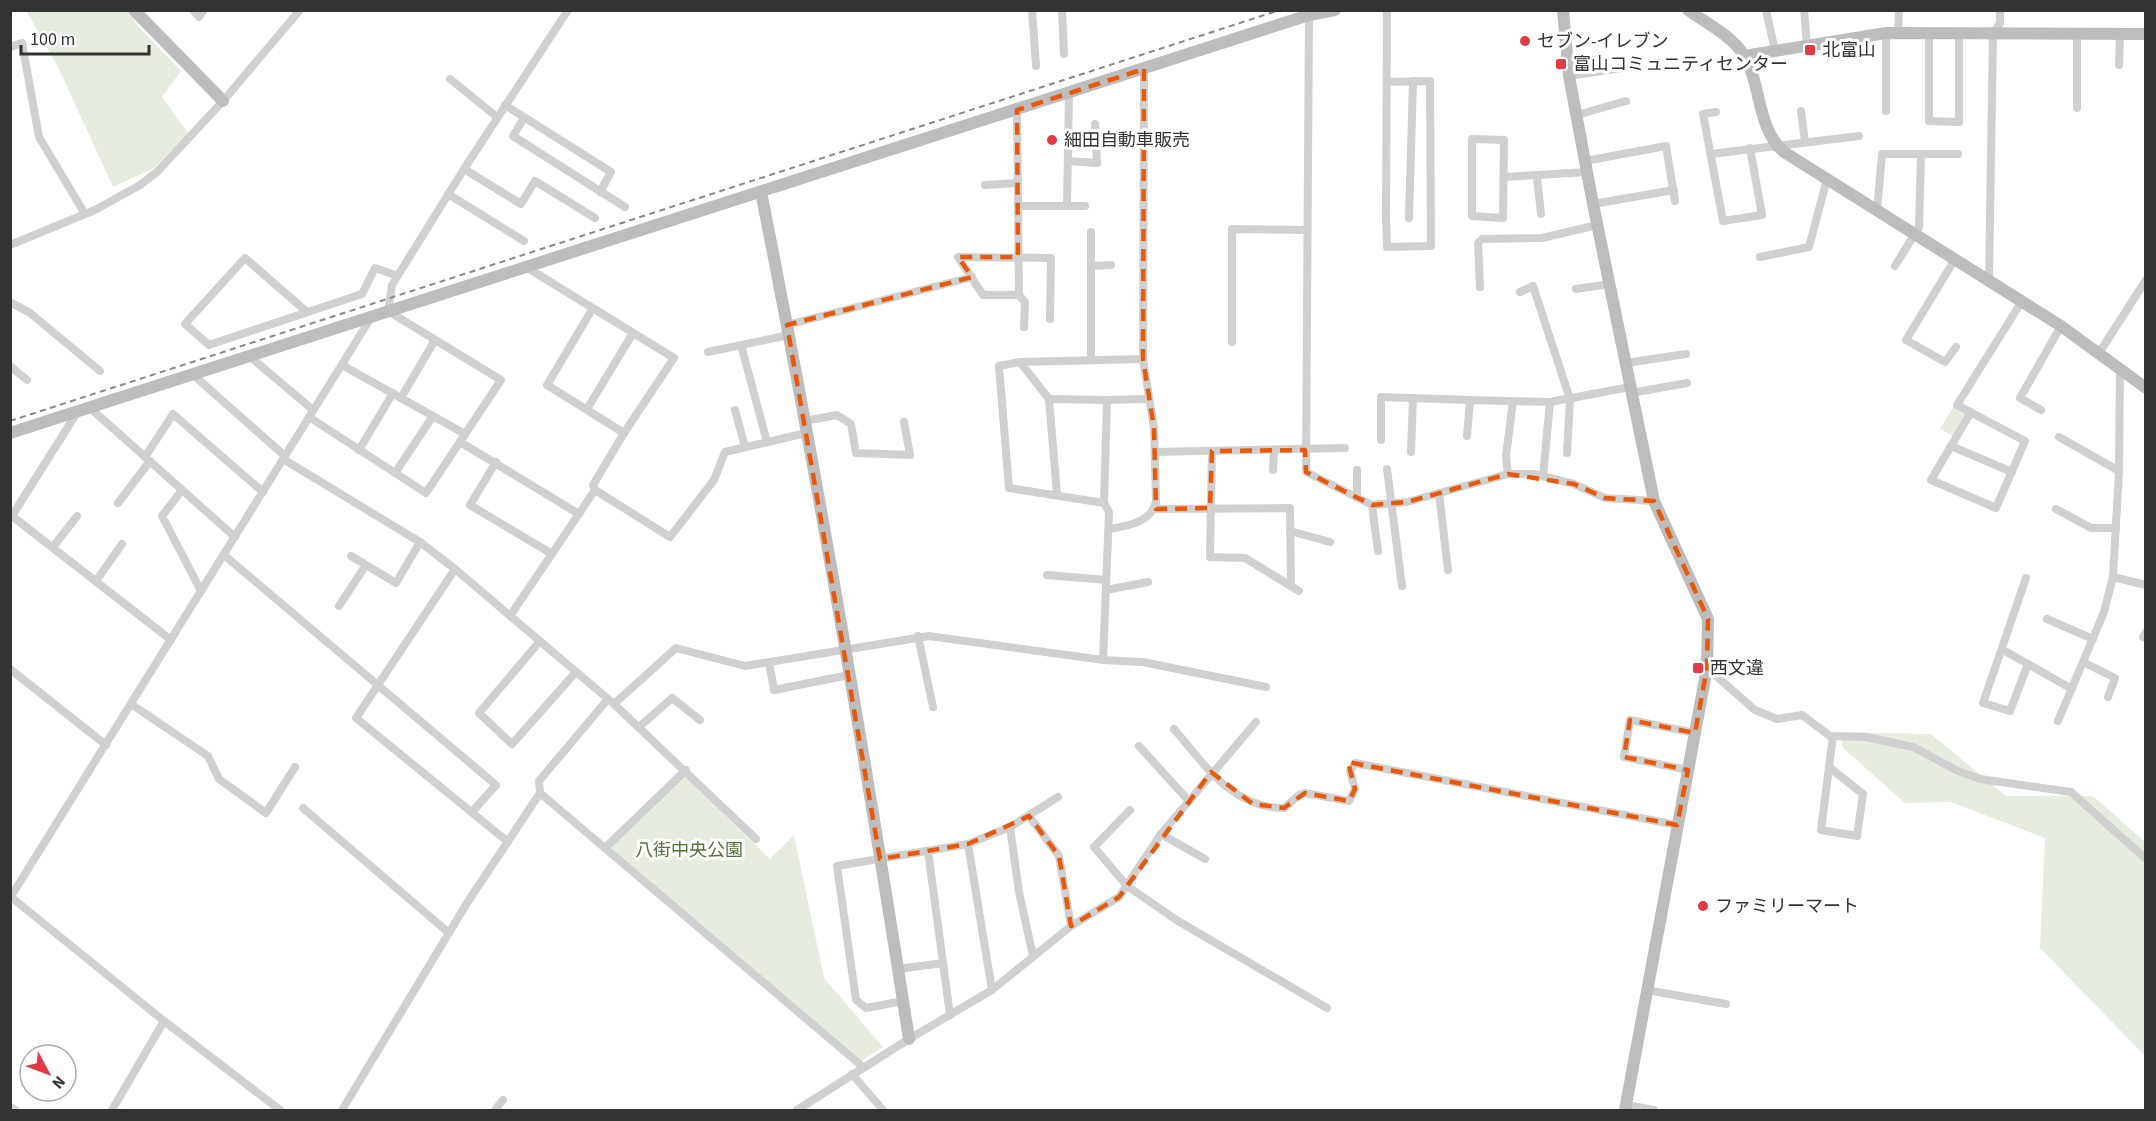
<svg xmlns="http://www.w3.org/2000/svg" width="2156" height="1121" font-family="'Source Sans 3','Noto Sans JP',sans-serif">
<rect width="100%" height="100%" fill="#fff"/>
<g fill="#e6ecdf">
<path d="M26,10L130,11L136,24L181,71L162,97L188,133L154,168L113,187L58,67Z"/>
<path d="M1954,406L1967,413L1953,436L1940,429Z"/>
<path d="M1840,732L1931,734L2006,796H2093L2144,841L2145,1056L2040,948L2045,838L1951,802L1905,803L1843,748Z"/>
<path d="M684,776L770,859L794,835L824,978L883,1047L861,1061L609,848Z"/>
</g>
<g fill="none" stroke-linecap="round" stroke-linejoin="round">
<g stroke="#d0d0d0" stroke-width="8">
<path d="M193,10L199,17L204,10"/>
<path d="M1032,10L1036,66"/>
<path d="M1062,10L1064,54"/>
<path d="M1766,10L1775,51"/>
<path d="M1804,10L1807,45"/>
<path d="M1309,11L1306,472L1372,505L1407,502L1508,474H1534L1574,484L1605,498L1654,501"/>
<path d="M1898,33L1899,10"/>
<path d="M1929,33V121L1959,122V34"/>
<path d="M10,47L22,43L39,137L85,214"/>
<path d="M2119,65L2120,34"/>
<path d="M1569,76L1627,67"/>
<path d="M450,79L497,117"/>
<path d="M1387,82L1430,81L1431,246L1387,247L1386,217L1387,10"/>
<path d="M505,105L611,172L600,192"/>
<path d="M2077,108V33"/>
<path d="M1017,110L1019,295L1025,302L1024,327"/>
<path d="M1801,111L1805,142"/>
<path d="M1886,111V33"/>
<path d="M1716,112L1703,114L1723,221L1762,215L1750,148"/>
<path d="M1577,115L1626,101"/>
<path d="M524,118L513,136L625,207"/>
<path d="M1472,139L1504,140L1503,218L1472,216Z"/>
<path d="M1711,154L1859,136"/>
<path d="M1068,161L1097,163L1095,124"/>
<path d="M1585,161L1666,146L1675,201"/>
<path d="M464,169L521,204L535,181L595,218"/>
<path d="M1504,177L1587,172"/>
<path d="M1537,177L1541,214"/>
<path d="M985,185L1018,183"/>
<path d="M448,194L524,241"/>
<path d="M1593,204L1674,190"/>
<path d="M1018,206H1085"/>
<path d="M1067,206L1069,94"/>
<path d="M1877,210L1882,154H1958"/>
<path d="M1409,218L1413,81"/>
<path d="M1091,232V360"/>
<path d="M10,245L95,210L140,185L157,172L223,101L300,10"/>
<path d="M1760,257L1809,247L1827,179"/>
<path d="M1955,259L1906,340L1945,362L1956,347"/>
<path d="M1091,266L1111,265"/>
<path d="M1895,266L1919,227L1921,155"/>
<path d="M526,267L674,358L624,433L547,385L593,308"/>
<path d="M1989,280L1993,34L2000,23V10"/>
<path d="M1480,287L1478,243L1482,239L1542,238L1597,225"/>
<path d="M1576,289L1610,284"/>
<path d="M1520,292L1533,286L1570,399L1567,453"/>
<path d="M1019,295H983L958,257L1051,258L1050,319"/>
<path d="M10,302L30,313L100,371"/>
<path d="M307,312L245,258L185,324L209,345L362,294L375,268L398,276"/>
<path d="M787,325L972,277"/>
<path d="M1232,342V229L1307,230"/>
<path d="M741,345L767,442"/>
<path d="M708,352L789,335"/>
<path d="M2099,353L2146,280"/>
<path d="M248,355L313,410"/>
<path d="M1020,362L1049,399L1107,400L1104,503L1109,512L1103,660"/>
<path d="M1626,363L1686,354"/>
<path d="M342,365L465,434"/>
<path d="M10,366L27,380"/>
<path d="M191,373L285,456"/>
<path d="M1631,393L1687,383"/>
<path d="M401,398L435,340"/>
<path d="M1049,399L1057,494"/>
<path d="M1107,400L1147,399"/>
<path d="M89,407L235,537"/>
<path d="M587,409L633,333"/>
<path d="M735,410L745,447"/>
<path d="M2041,410L2020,398L2061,326"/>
<path d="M1971,412L1931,480L1996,508L2025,441L1957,405L2022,301"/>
<path d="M309,417L426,493L501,380L388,311L392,285L464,169L568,10"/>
<path d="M804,421L837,415L851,424L856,453L910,455L904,422"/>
<path d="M1467,436L1470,400L1550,402L1630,387"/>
<path d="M2059,437L2119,471"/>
<path d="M1381,440V397L1470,400"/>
<path d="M460,442L579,514"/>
<path d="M1951,446L2012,472"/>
<path d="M359,450L393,393"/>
<path d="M1212,451L1210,557L1245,558L1299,591"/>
<path d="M1155,452L1345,448"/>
<path d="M1411,452L1413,398"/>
<path d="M145,457L173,414L263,492"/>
<path d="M283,459L420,542L455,569L614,704L756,839"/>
<path d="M496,462L470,505L552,554"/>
<path d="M1387,469L1402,586"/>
<path d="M1273,470L1274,450"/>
<path d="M1357,470V498"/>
<path d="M395,473L433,416"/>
<path d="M1508,474L1506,456L1513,401"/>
<path d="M1543,476L1550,402"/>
<path d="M182,490L162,516L201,591"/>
<path d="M595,490L593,485L624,433"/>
<path d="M1439,493L1448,570"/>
<path d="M118,503L150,461"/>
<path d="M1104,503L1009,488L999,366L1020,362L1143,359"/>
<path d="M1372,505L1378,551"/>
<path d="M1154,509L1290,508L1291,586"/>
<path d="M2056,509L2091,528H2116"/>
<path d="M12,516L171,640"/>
<path d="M10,519L78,411"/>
<path d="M1109,529C1126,526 1151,523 1156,502L1154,428L1143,359L1144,69"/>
<path d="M1290,531L1330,542"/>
<path d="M53,547L77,516"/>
<path d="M224,555L496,785L472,812"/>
<path d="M351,556L396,583L420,542"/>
<path d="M455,569L356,718L508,842"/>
<path d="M1047,575L1106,580"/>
<path d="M2113,577L2146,585"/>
<path d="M2026,578L1983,703L2010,711L2028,664"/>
<path d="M96,581L122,544"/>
<path d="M1106,590L1148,582"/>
<path d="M339,606L366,565"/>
<path d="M510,616L595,490L670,537L714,480L725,452L806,433"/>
<path d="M2047,619L2093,639"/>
<path d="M918,636L933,707"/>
<path d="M2143,637L2146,632"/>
<path d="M540,641L479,713L512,744L576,672"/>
<path d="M2003,650L2072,689"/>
<path d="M769,662L774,690L849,675"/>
<path d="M2083,662L2115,678L2108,697"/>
<path d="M1707,668L1755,710L1777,719L1802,715L1830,736L1866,737L1913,747L1958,771L1980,779L2071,792L2146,859"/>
<path d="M10,669L106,745"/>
<path d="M131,704L208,756L219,779L266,813L295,767"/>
<path d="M614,704L676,648L745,666L929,636L1103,660L1143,662L1266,687"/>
<path d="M2058,721L2104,612L2113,577L2119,471L2120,368"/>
<path d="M639,727L672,698L700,720"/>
<path d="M1174,729C1205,765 1232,808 1284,808L1299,795L1305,793L1349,801L1355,789L1350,771L1355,763L1677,825"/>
<path d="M1139,746L1188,800"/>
<path d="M1829,767L1863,794L1857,836L1821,830L1833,736"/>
<path d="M1688,770L1624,757L1630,720L1695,733"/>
<path d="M540,793L863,1067"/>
<path d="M303,808L449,933"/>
<path d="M1130,810L1094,847L1127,886L1178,921L1327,1008"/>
<path d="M1029,816L1059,856L1071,926"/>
<path d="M1010,827L1019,892L1033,956"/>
<path d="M1161,834L1205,859"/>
<path d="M968,844L992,990"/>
<path d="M605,848L686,770"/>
<path d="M928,851L950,1015"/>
<path d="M11,897L164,1021L280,1110"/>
<path d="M10,898L372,316"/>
<path d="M898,969L943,963"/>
<path d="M1646,990L1726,1004"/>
<path d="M903,1001L866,1008L856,1000L837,866L968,844L1010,827L1058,797"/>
<path d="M852,1074L883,1110"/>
<path d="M1626,1105L1654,1110"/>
<path d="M10,1107L15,1110"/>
<path d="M112,1110L164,1021"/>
<path d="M342,1110L467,903L540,793L539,781L608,699"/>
<path d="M495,1110L503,1100"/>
<path d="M797,1110L909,1039L992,990L1071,926L1119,897L1161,834L1256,722"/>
</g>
<g stroke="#bdbdbd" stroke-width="12">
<path d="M134,10L223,101"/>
<path d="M1563,10L1569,76L1593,204L1654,501L1708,619L1707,668L1625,1110"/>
<path d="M1688,10C1706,23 1731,35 1743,54C1762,83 1756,128 1784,152L2061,326L2146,388"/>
<path d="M1744,56L1886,33L2146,34"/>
<path d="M761,192C817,473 865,756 909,1039"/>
<path d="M10,433L1309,15L1335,10"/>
</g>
<path stroke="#888" stroke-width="2" stroke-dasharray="6 4.5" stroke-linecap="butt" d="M10,421L1280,10"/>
</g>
<path fill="none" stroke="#e8590c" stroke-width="4.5" stroke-dasharray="12 8" stroke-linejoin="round" d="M1144,69L1143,359L1154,428L1156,509L1210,508L1212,451L1305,450L1306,472L1372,505L1407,502L1508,474L1574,484L1605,498L1654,501L1708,619L1707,668L1695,733L1630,720L1624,757L1688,770L1677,825L1348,762L1355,789L1349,801L1305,793L1284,808L1253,804L1211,772L1119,897L1071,926L1059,856L1029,816L968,844L880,859L787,325L972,277L958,257H1018L1017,110Z"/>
<g fill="#e63946" stroke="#fff" stroke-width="2">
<circle cx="1525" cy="41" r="6"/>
<rect x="1804" y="44" width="12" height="12" rx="3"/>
<rect x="1555" y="58" width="12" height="12" rx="3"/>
<circle cx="1052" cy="140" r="6"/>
<rect x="1692" y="662" width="12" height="12" rx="3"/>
<circle cx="1703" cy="906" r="6"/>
</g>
<g text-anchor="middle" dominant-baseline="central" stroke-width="6" stroke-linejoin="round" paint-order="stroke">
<g font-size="18" fill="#333" stroke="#fff" text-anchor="start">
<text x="1537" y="41">セブン-イレブン</text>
<text x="1822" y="50">北富山</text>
<text x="1573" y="64">富山コミュニティセンター</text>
<text x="1064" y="140">細田自動車販売</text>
<text x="1710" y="668">西文違</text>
<text x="1715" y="906">ファミリーマート</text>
</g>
<g font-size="18" fill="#56703f" stroke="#fff">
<text x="689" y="850">八街中央公園</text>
</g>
</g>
<rect width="2156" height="1121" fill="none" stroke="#333333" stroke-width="24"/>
<g transform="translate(48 1073) rotate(131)"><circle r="28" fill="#ffffff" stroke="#adadad" stroke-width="1.5"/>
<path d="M0-4.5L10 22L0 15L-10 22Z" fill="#e63946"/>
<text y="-9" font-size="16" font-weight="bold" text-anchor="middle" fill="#333333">N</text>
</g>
<path d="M21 45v9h128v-9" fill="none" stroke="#333333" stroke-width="3"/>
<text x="30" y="45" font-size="18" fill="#333333" stroke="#ffffff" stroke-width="4.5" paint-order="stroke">100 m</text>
</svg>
